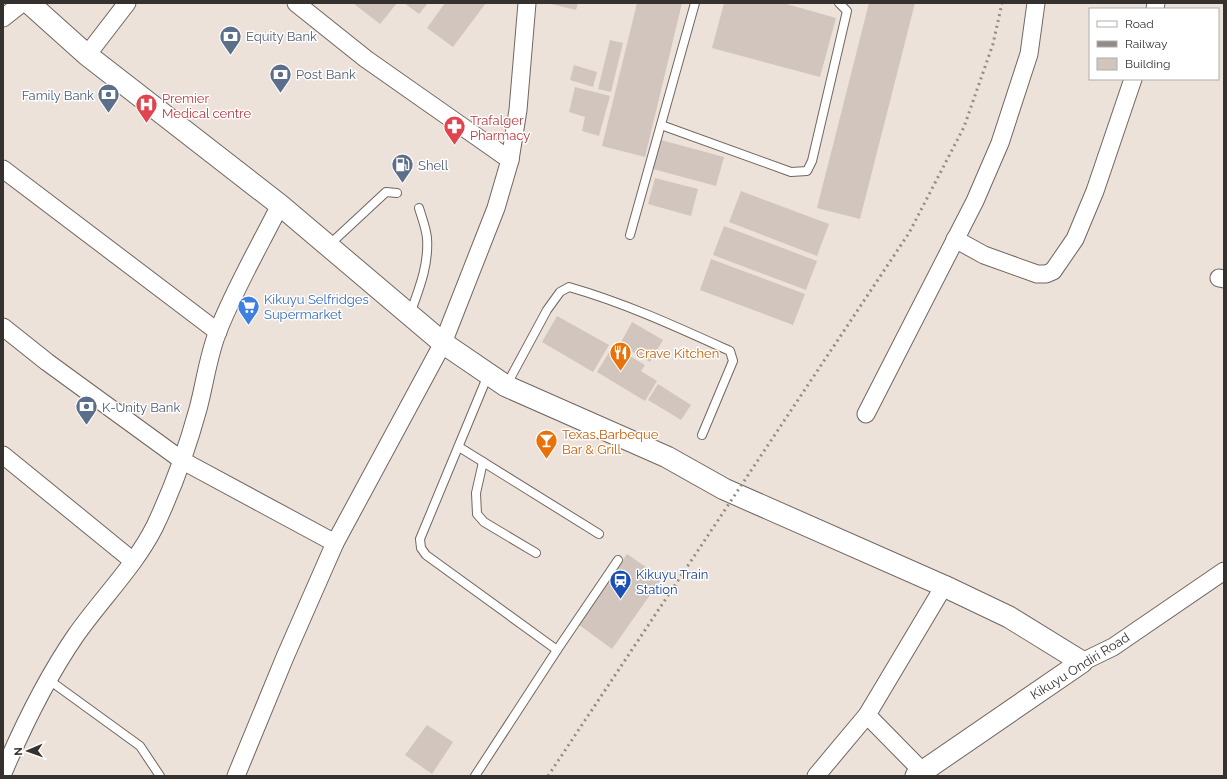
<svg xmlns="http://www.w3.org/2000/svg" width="1227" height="779" font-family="Raleway,sans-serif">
<rect width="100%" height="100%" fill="#ede2da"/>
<g fill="#d1c5be">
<path d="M353,3H397L380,24Z"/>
<path d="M404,3H428L419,14Z"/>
<path d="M445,3H486L453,47L427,28Z"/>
<path d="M547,3H578L576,10Z"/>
<path d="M637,3H682L645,157L602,146Z"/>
<path d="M724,3H783L836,18L820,77L712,48Z"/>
<path d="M869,3H915L860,219L817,208Z"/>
<path d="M610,40L623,43L611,92L598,89Z"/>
<path d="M574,65L597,72L593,87L570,80Z"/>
<path d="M575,87L610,96L599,136L582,131L585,117L569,112Z"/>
<path d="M661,140L724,157L716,186L653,169Z"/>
<path d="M655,178L698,189L691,216L648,204Z"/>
<path d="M741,191L829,224L817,256L729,222Z"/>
<path d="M724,226L817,261L806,290L713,255Z"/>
<path d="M711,259L805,294L793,325L700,290Z"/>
<path d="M557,316L609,345L593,372L542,342Z"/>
<path d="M632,322L663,340L650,362L620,344Z"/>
<path d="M613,346L645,365L641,371L657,381L645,401L597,372Z"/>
<path d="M658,384L691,405L681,420L648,400Z"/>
<path d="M627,554L662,578L612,649L578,624Z"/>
<path d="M427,725L453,742L432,774L405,755Z"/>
</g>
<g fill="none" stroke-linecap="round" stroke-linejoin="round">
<defs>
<g id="service">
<path d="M661,125L791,172L807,171L812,161L847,11L839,3"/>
<path d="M630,235L695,3"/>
<path d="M329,245L386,192L397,193"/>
<path d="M410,314C419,289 429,265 427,238C426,228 422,218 419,208"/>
<path d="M506,386L547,310L560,292L569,287C625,303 677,327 730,351L733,361L702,435"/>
<path d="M459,447L599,534"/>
<path d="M483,462L476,493L477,514L484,522L536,553"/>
<path d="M557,650L618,560"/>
<path d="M49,680L140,746L160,776"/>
<path d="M475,776L557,650L426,555L421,548L420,539L488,375"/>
</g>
<g id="minor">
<path d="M296,3L366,59L510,160"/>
<path d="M1155,9L1156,3"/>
<path d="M3,18L22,3"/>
<path d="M87,55L127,3"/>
<path d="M3,169L218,332"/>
<path d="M955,239L984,255L1037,274H1046L1053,271L1075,239L1095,191L1133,79"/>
<path d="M1219,278L1224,279"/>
<path d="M3,327L47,362L183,461L335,543"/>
<path d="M866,414L975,201L1000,143L1029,54L1036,3"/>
<path d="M3,455L133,561"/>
<path d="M1082,662L1113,647L1224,571"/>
<path d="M867,715L922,771"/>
<path d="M3,773C23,726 47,677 76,635C102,598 135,566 155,526C173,488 187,449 198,409C205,383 208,356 218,331C235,288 259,247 280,205"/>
<path d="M236,776L285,657L335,543L443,343L496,208L510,160L518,110L527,3"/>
<path d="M816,776L867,715L944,586"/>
</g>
<path id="tertiary" d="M29,3L87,55L280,205L443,343L506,386L667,457L724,489L944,586L1009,617L1082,662L916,776"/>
</defs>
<use href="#service" stroke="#706660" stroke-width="10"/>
<use href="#minor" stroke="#706660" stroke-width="19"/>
<use href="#tertiary" stroke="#706660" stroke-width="23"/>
<use href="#service" stroke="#fff" stroke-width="8"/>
<use href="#minor" stroke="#fff" stroke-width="17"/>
<use href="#tertiary" stroke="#fff" stroke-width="21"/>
<path stroke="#938c86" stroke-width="3" stroke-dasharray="2 4" stroke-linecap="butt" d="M548,776L909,233L964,127L993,44L1002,3"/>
</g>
<defs>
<symbol id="bank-pin" viewBox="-11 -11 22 30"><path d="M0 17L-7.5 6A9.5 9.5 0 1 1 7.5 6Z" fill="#5c6f8a" stroke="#fff"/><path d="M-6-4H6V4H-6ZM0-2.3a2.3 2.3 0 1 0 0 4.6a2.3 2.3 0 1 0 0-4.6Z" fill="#fff"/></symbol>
<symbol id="hospital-pin" viewBox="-11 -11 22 30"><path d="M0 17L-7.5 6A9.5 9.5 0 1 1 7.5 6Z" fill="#e0444e" stroke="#fff"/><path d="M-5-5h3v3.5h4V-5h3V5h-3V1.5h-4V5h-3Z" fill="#fff"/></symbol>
<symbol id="pharmacy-pin" viewBox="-11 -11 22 30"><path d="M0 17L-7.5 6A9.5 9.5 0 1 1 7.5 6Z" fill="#e0444e" stroke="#fff"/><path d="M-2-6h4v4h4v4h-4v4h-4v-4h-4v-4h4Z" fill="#fff"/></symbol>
<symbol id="fuel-pin" viewBox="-11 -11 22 30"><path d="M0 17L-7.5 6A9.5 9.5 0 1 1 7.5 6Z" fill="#5c6f8a" stroke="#fff"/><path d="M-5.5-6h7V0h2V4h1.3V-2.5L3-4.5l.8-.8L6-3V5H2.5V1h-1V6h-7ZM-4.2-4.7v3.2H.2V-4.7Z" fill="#fff"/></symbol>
<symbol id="supermarket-pin" viewBox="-11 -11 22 30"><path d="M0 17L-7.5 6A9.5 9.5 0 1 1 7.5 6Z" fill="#3f7fe0" stroke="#fff"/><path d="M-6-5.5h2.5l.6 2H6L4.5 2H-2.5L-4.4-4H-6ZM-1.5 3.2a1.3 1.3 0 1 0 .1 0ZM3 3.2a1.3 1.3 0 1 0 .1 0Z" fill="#fff"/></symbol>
<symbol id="restaurant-pin" viewBox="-11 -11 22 30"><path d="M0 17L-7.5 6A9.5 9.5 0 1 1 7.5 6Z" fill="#e8710a" stroke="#fff"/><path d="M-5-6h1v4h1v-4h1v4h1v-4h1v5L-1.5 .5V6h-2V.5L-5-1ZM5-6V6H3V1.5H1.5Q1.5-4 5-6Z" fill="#fff"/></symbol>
<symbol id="bar-pin" viewBox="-11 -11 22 30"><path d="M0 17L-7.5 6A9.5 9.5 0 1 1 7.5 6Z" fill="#e8710a" stroke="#fff"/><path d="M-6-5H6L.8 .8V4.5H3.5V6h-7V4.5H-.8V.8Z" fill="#fff"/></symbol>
<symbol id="station-pin" viewBox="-11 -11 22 30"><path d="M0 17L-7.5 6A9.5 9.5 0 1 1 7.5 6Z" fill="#1a4fb4" stroke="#fff"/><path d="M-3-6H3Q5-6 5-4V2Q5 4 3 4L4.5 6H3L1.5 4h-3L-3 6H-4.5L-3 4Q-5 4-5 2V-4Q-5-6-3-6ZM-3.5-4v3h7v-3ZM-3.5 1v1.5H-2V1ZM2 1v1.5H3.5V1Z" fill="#fff"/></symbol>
</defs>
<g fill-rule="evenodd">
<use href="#bank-pin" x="218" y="24" width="25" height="34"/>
<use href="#bank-pin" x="268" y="62" width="25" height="34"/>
<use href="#bank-pin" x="96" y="82" width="25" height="34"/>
<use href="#hospital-pin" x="134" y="92" width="25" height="34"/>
<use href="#pharmacy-pin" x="442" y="114" width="25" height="34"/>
<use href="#fuel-pin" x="390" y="152" width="25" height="34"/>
<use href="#supermarket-pin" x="236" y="294" width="25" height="34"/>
<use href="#restaurant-pin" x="608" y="340" width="25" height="34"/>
<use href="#bank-pin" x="74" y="394" width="25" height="34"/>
<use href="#bar-pin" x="534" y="428" width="25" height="34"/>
<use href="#station-pin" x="608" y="568" width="25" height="34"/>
</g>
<g text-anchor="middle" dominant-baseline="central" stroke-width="3" stroke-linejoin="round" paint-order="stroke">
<g font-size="13" fill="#4e5e75" stroke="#fff" text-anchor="start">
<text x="246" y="36">Equity Bank</text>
<text x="296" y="74">Post Bank</text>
<text x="94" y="95" text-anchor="end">Family Bank</text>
<text x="418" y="165">Shell</text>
<text x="102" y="407">K-Unity Bank</text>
</g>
<g font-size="13" fill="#be3a42" stroke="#fff" text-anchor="start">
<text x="162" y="98">Premier<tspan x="162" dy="15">Medical centre</tspan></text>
<text x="470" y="120">Trafalger<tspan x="470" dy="15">Pharmacy</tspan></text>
</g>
<g font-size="13" fill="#366cbe" stroke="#fff" text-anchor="start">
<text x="264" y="299">Kikuyu Selfridges<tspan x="264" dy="15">Supermarket</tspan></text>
</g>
<g font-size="13" fill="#c56008" stroke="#fff" text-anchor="start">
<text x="636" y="353">Crave Kitchen</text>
<text x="562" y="434">Texas Barbeque<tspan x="562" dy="15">Bar &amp; Grill</tspan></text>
</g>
<g font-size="13" fill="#164399" stroke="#fff" text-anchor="start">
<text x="636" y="574">Kikuyu Train<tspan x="636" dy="15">Station</tspan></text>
</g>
<g font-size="13" fill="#35312e" stroke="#fff">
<text transform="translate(1080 666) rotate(-32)">Kikuyu Ondiri Road</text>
</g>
</g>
<rect width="1227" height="779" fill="none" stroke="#35312e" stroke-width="8"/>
<rect x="1089" y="8" width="130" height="72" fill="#ffffff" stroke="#aeadab"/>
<rect x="1097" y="21" width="20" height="6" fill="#ffffff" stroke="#aeadab"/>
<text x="1125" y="28" font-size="12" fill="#35312e">Road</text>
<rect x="1097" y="41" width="20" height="6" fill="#938c86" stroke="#aeadab"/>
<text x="1125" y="48" font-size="12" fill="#35312e">Railway</text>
<rect x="1097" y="58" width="20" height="12" fill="#d1c5be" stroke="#aeadab"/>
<text x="1125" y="68" font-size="12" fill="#35312e">Building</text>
<g transform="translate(28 751) rotate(268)" stroke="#ffffff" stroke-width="3" paint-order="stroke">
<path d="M0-3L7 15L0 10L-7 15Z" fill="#35312e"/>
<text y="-6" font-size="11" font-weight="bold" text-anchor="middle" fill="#35312e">N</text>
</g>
</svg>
